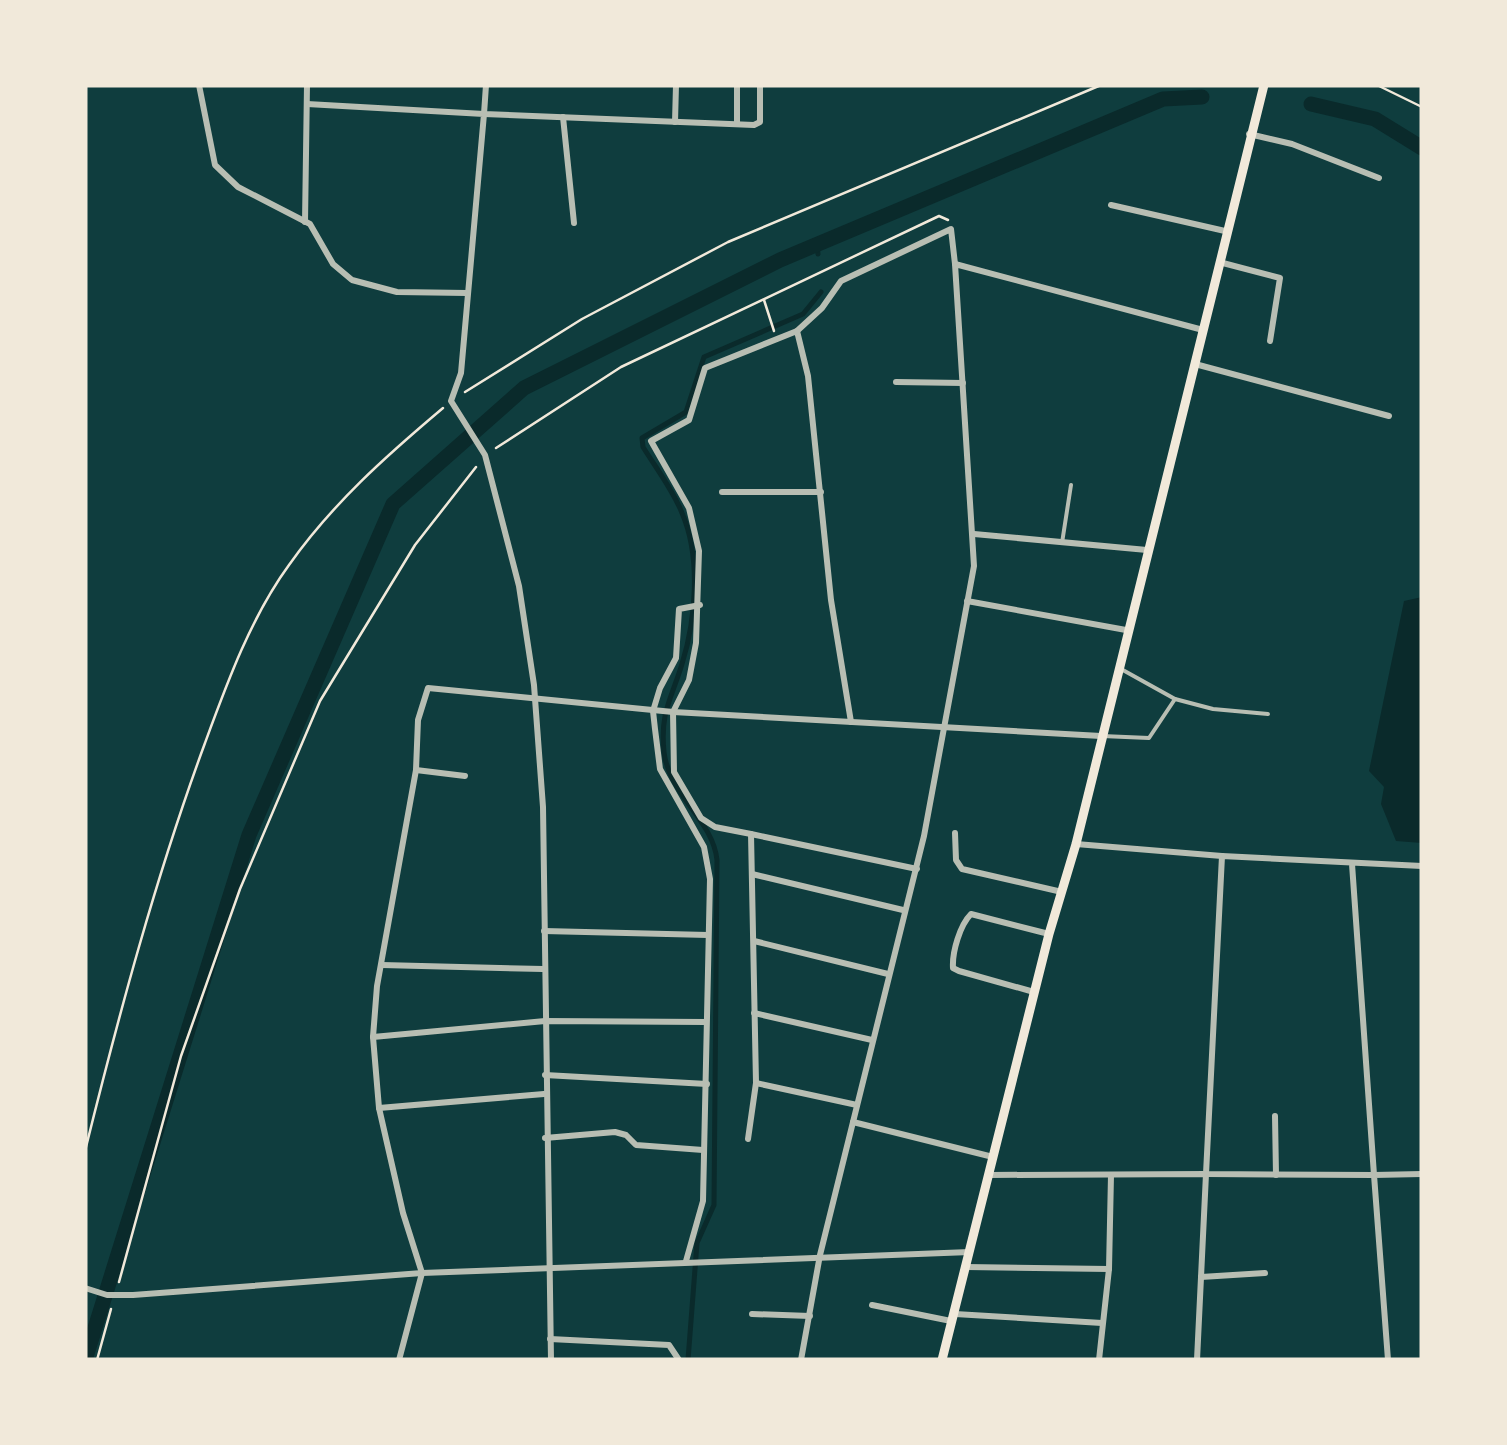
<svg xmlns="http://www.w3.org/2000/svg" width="1507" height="1445" font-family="Inter,sans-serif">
<rect width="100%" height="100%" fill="#0f3d3e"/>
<path fill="#0a2a2b" d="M1422,597V843L1396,841L1381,804L1384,787L1369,771L1404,601Z"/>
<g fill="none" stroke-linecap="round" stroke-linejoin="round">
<g stroke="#0a2a2b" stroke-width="5">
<path d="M817,244L818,254"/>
<path d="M688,1360L697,1243L714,1205L717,860C713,820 669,795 664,752C660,712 671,700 682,664C696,619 701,557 682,513C673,490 656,468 643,447L642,438L686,412L704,357L803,314L821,292"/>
</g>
<g stroke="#0a2a2b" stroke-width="15">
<path d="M1311,104L1375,119L1422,148"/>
<path d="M85,1360L249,835L393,504L524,388L780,260L1163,99L1202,97"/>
</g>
<g stroke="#f1e9da" stroke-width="2.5">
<path d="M1377,85L1422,107"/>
<path d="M764,300L774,331"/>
<path d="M465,392L582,319L728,242L1101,85"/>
<path d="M496,448L621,367L939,216L948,220"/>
<path d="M85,1151C119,1014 156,876 205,743C227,683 251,617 289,565C332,504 386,456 443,408"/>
<path d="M119,1282L181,1056L240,889L320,701L415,545L476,467"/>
<path d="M97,1360L111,1309"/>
</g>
<g stroke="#b8beb3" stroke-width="4">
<path d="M1062,543L1071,485"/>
<path d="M1175,699L1213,709L1268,714"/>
<path d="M1102,736L1149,738L1175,699L1121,669"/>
</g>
<g stroke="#b8beb3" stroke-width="6">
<path d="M199,85L215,165L238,187L310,224L333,264L352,280L397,292L467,293"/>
<path d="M486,85L484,114L754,125L760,122V85"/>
<path d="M307,104L484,114L461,373L451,401L485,455L519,586L534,685L543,807L551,1360"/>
<path d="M563,117L574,223"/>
<path d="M675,122L676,85"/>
<path d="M737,124V85"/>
<path d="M1249,134L1292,144L1379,178"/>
<path d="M1111,205L1225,231"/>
<path d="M305,222L307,85"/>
<path d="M1219,262L1280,278L1270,341"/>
<path d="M797,331L822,308L841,281L951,229L955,264"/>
<path d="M1195,364L1389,416"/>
<path d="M896,382L963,383"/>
<path d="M722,492H821"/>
<path d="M974,534L1147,550"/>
<path d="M967,601L1126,630"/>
<path d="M416,770L465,776"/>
<path d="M955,833L956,860L962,869L1062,892"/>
<path d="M751,834L715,827L701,818L674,772L673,712L689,680L696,643L699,551L689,508L651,441L689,420L705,368L797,331L808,376L831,600L851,722"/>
<path d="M1076,844L1222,856"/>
<path d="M1352,864L1374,1175L1206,1174L1222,856L1422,866"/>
<path d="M752,874L903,910"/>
<path d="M544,931L708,935"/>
<path d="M754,941L888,974"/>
<path d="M382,965L543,969"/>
<path d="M1034,992L959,971L953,968C952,952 960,925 971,914L1049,934"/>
<path d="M754,1013L872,1040"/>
<path d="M373,1037L545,1021L706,1022"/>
<path d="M545,1075L707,1084"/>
<path d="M756,1083L857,1105"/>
<path d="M379,1108L544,1094"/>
<path d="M1275,1116L1276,1175"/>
<path d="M853,1122L993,1157"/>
<path d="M545,1138L615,1132L626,1135L636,1145L703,1150"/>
<path d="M748,1139L756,1083L751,834L917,869"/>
<path d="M989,1175L1206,1174L1197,1360"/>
<path d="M686,1261L703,1201L710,879L704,847L660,769L655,729L653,711L660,688L676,658L679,609L700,605"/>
<path d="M966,1267L1109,1269"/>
<path d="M1201,1277L1265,1273"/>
<path d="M85,1288L107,1295H133L422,1273L970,1252"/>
<path d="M872,1305L951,1321"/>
<path d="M752,1314L810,1316"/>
<path d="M955,1314L1102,1323"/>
<path d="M550,1339L669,1345L679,1360"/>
<path d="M399,1360L422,1273L403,1213L379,1108L373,1037L377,986L416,770L418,720L428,688L673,712L1101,736"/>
<path d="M801,1360L820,1255L924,836L974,566L955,264L1203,330"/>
<path d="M1099,1360L1109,1269L1111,1175"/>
<path d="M1388,1360L1374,1175L1422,1174"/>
</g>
<path stroke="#f1e9da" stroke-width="9" d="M942,1360L1049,934L1076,844L1264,85"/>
</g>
<rect width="1507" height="1445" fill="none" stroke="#f1e9da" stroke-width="175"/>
</svg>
